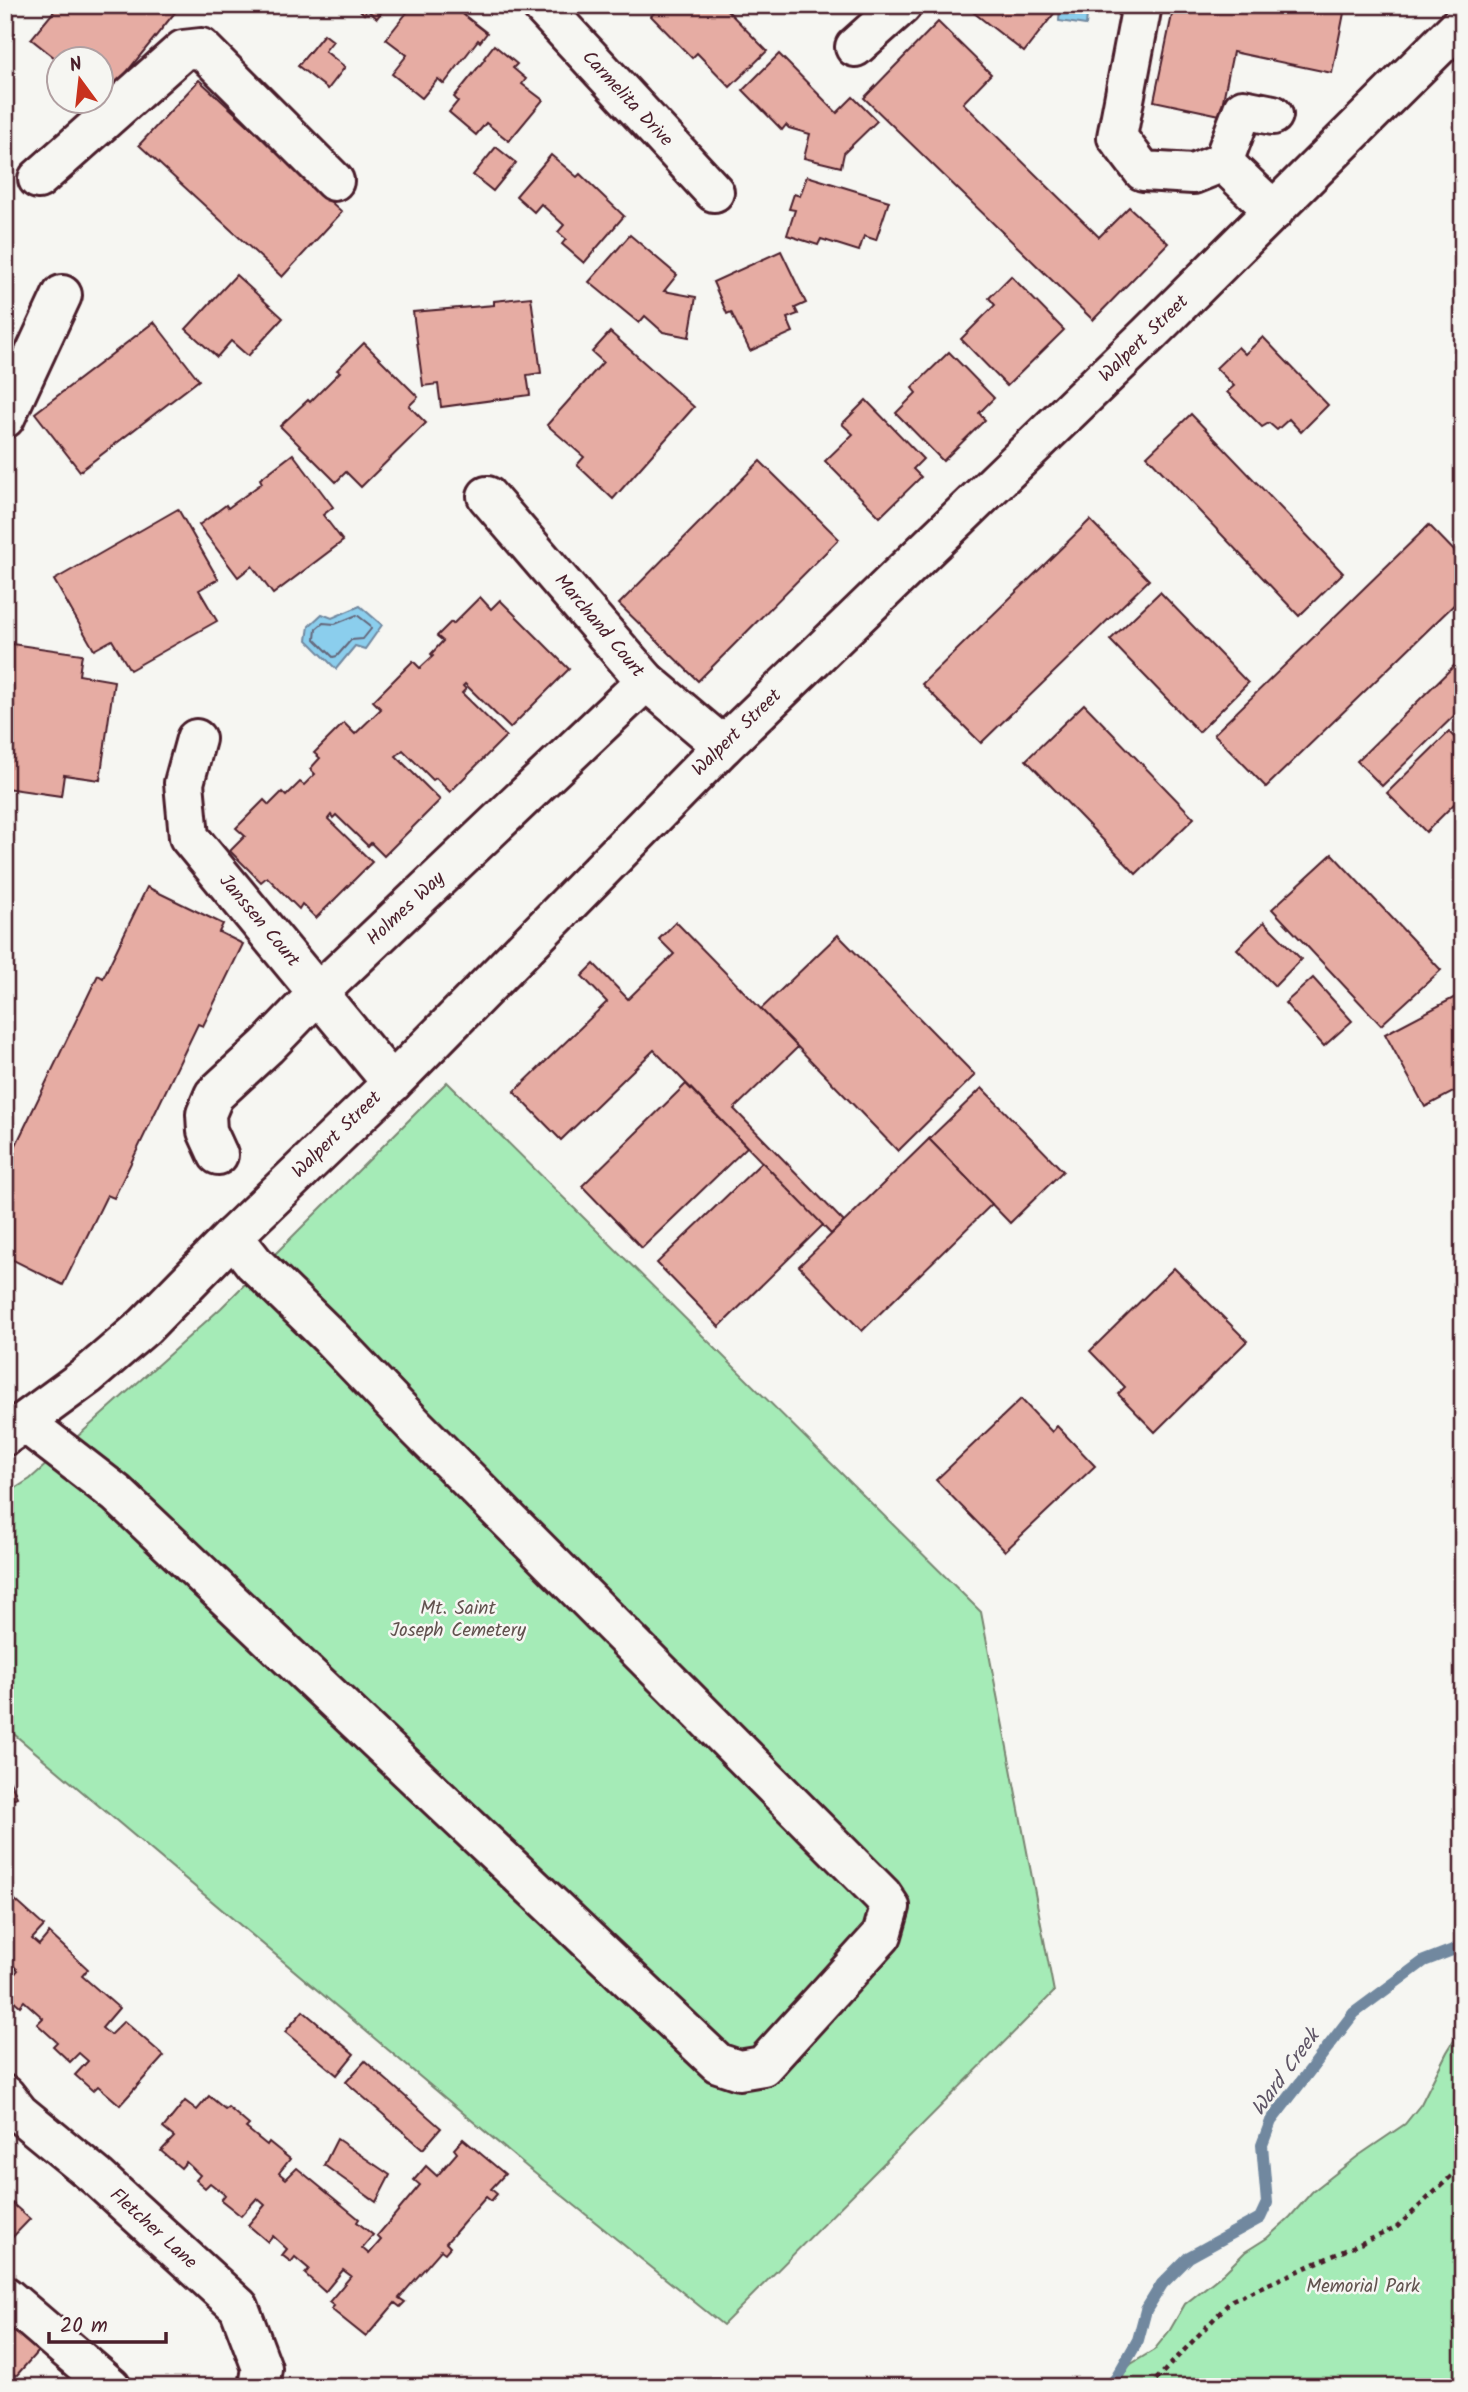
<svg xmlns="http://www.w3.org/2000/svg" width="1468" height="2392" font-family="Kalam,sans-serif">
<rect width="100%" height="100%" fill="#f6f6f2"/>
<filter id="ink" filterUnits="userSpaceOnUse"><feTurbulence type="fractalNoise" baseFrequency=".0143" numOctaves="2"/><feDisplacementMap in="SourceGraphic" scale="14" xChannelSelector="R" yChannelSelector="G"/><feConvolveMatrix kernelMatrix="1 2 1 2 8 2 1 2 1" color-interpolation-filters="sRGB"/></filter>
<g filter="url(#ink)">
<g fill="#a5ebb7" stroke="#788571" stroke-width="2">
<path d="M447,1082L981,1612L1054,1992L723,2325L527,2167L15,1735L5,1732V1495L30,1479L221,1308Z"/>
<path d="M1463,2026V2383L1444,2387H1108L1131,2364L1154,2350L1170,2330L1185,2304L1224,2273L1245,2252L1267,2238L1290,2217L1312,2192L1358,2156L1405,2124L1421,2104L1447,2052Z"/>
</g>
<g fill="#8bceed" stroke="#71889f" stroke-width="2">
<path d="M1060,5H1088L1086,25L1059,21Z"/>
<path d="M360,606L382,625L365,649L355,646L336,669L307,640L309,626L322,614L332,618Z"/>
</g>
<g fill="none" stroke-linecap="round" stroke-linejoin="round">
<path stroke="#646579" stroke-width="2" d="M357,615L370,625L371,629L363,639L351,640L337,656L333,657L315,639L316,629L323,623L335,624Z"/>
<path stroke="#71889f" stroke-width="12" d="M1109,2387L1117,2377L1138,2340L1146,2310L1162,2284L1189,2257L1260,2218L1267,2203L1262,2145L1271,2121L1354,2013L1424,1961L1463,1946"/>
</g>
<g fill="#e6aca3" stroke="#4a1f2b" stroke-width="2">
<path d="M59,5H172L177,10L105,99L102,96V60H60V62L31,39Z"/>
<path d="M354,5H387L377,18L367,10L364,14Z"/>
<path d="M413,5H451L487,33L480,42L478,40L444,84L438,79L422,98L392,74L407,55L386,39Z"/>
<path d="M662,5H722L767,51L730,87L697,53L692,58L651,16Z"/>
<path d="M964,5H1057L1059,7L1024,52Z"/>
<path d="M1174,5H1308L1344,13L1332,73L1233,52L1220,115L1154,101Z"/>
<path d="M938,22L991,74L963,103L1099,237L1129,207L1168,243L1093,320L864,98Z"/>
<path d="M324,34L333,41L325,51L345,67L328,89L298,66Z"/>
<path d="M494,45L517,64L513,68L526,79L522,84L543,100L509,141L486,123L476,135L449,112L458,101L454,97L485,59L484,58Z"/>
<path d="M779,54L837,113L853,97L877,121L844,153L841,167L804,158L810,134L789,128L786,125L782,130L743,90Z"/>
<path d="M199,80L342,212L282,277L139,145Z"/>
<path d="M496,147L516,163L493,191L473,175Z"/>
<path d="M551,155L577,177L580,174L624,216L584,263L562,244L566,239L558,232L564,225L541,204L534,212L516,196Z"/>
<path d="M807,176L889,201L876,240L864,236L859,251L821,239L818,245L787,235L795,210L789,209L794,194L800,196Z"/>
<path d="M630,235L677,275L664,291L696,297L689,337L663,332L645,316L639,323L589,282Z"/>
<path d="M781,251L806,303L795,308L798,314L787,318L793,332L750,351L731,312L727,314L713,282Z"/>
<path d="M236,275L283,318L248,356L231,341L217,357L186,329Z"/>
<path d="M1011,276L1064,330L1007,386L961,339L995,305L989,298Z"/>
<path d="M531,297L541,373L527,375L530,395L441,407L438,384L423,386L413,312L494,305V301Z"/>
<path d="M154,322L199,380L80,471L35,413Z"/>
<path d="M610,332L694,407L613,499L577,465L584,457L547,425L603,362L592,352Z"/>
<path d="M1263,337L1328,405L1301,432L1289,419L1277,430L1269,423L1262,427L1227,392L1234,386L1216,368L1238,347L1245,354Z"/>
<path d="M364,343L418,397L409,406L426,423L361,487L346,472L336,482L280,426L308,400L310,402L340,372L337,370Z"/>
<path d="M949,352L994,398L979,413L985,420L943,461L896,413L916,393L912,388Z"/>
<path d="M866,400L923,459L913,469L921,477L880,517L825,461L853,434L842,424Z"/>
<path d="M1191,414L1343,573L1299,616L1147,456Z"/>
<path d="M293,454L333,507L323,515L343,541L273,594L252,566L238,577L199,525L226,505L228,508L262,483L260,479Z"/>
<path d="M760,461L839,539L698,681L619,604Z"/>
<path d="M178,509L218,579L199,590L217,621L130,670L112,640L94,650L54,580Z"/>
<path d="M1090,520L1149,580L981,743L922,684Z"/>
<path d="M1429,525L1463,560V596L1266,787L1214,734Z"/>
<path d="M1160,592L1248,683L1199,732L1110,640Z"/>
<path d="M480,597L491,609L500,600L569,669L510,728L465,684L463,686L466,689L462,693L506,736L450,792L436,778L433,780L403,750L396,756L440,800L384,856L371,843L368,846L336,815L333,818L331,815L328,819L372,862L316,918L302,904L299,909L267,877L261,882L230,851L245,836L236,828L264,800L269,805L282,792L286,796L300,782L304,785L315,774L310,769L320,758L314,753L344,723L355,734L381,709L373,701L413,661L420,668L433,656L431,654L443,641L437,636L451,622L453,624Z"/>
<path d="M5,643L82,654L79,675L114,681L100,780L64,775L61,796L5,788Z"/>
<path d="M1463,657V707L1382,786L1357,761Z"/>
<path d="M1084,704L1194,818L1136,874L1026,760Z"/>
<path d="M1449,732L1463,746V795L1426,832L1387,793Z"/>
<path d="M1332,854L1441,970L1381,1025L1272,909Z"/>
<path d="M147,887L223,924L219,932L243,944L203,1026L198,1024L114,1198L107,1195L63,1285L5,1256V1148L7,1145L14,1149L98,975L103,978Z"/>
<path d="M676,922L798,1047L734,1109L844,1222L831,1234L654,1050L561,1140L514,1092L607,1002L582,976L594,964L628,999L674,954L659,939Z"/>
<path d="M1264,922L1301,959L1275,986L1237,949Z"/>
<path d="M838,935L975,1075L898,1151L761,1009Z"/>
<path d="M1313,978L1352,1021L1324,1046L1285,1003Z"/>
<path d="M1463,993V1087L1425,1107L1385,1034Z"/>
<path d="M686,1084L747,1147L642,1248L582,1186Z"/>
<path d="M982,1088L1063,1171L1010,1223L929,1139Z"/>
<path d="M1463,1137V1153L1456,1141Z"/>
<path d="M929,1139L992,1204L862,1331L799,1266Z"/>
<path d="M762,1162L823,1225L719,1327L657,1263Z"/>
<path d="M1174,1268L1247,1341L1155,1432L1118,1394L1125,1387L1090,1351Z"/>
<path d="M1021,1399L1052,1432L1057,1426L1095,1466L1005,1551L936,1480Z"/>
<path d="M5,1770L17,1797L5,1802Z"/>
<path d="M5,1891L44,1926L32,1939L39,1945L49,1933L88,1969L82,1976L119,2008L102,2028L110,2035L124,2021L164,2056L120,2105L98,2086L93,2091L75,2075L88,2061L79,2053L70,2062L53,2046L57,2042L37,2024L43,2018L24,2001L20,2006L5,1993V1985L18,1970L9,1962L5,1967Z"/>
<path d="M303,2011L354,2054L337,2075L285,2032Z"/>
<path d="M365,2061L441,2128L423,2149L346,2082Z"/>
<path d="M209,2096L225,2109L228,2107L249,2125L246,2128L267,2145L269,2142L290,2159L279,2173L286,2179L297,2168L359,2219L357,2222L373,2235L362,2248L369,2254L381,2240L377,2236L420,2185L414,2180L426,2166L437,2176L457,2153L454,2149L463,2139L505,2174L491,2189L497,2194L491,2201L486,2197L446,2243L450,2247L445,2253L441,2250L399,2298L405,2302L400,2307L395,2303L366,2337L331,2309L334,2306L329,2302L351,2276L343,2270L325,2292L305,2274L309,2269L295,2257L291,2262L282,2255L287,2249L273,2236L268,2242L248,2225L265,2205L257,2198L241,2216L221,2200L225,2195L210,2183L205,2188L196,2180L200,2175L186,2162L181,2168L161,2151L174,2137L163,2128L185,2101L197,2110Z"/>
<path d="M337,2139L390,2175L376,2202L324,2165Z"/>
<path d="M5,2197L30,2219L5,2245Z"/>
<path d="M5,2323L38,2351L16,2376L5,2366Z"/>
</g>
<g fill="none" stroke-linecap="round" stroke-linejoin="round">
<defs>
<g id="minor">
<path d="M541,5L714,192"/>
<path d="M1142,5L1117,137L1143,171L1193,174L1223,162L1243,109L1273,115"/>
<path d="M855,47L902,5"/>
<path d="M1223,162L1274,211"/>
<path d="M38,179L183,50L201,48L334,181"/>
<path d="M5,418L62,295"/>
<path d="M487,496L646,681L723,746"/>
<path d="M196,739L184,783L189,837L392,1083"/>
<path d="M218,1155L207,1131L206,1114L214,1095L267,1046L318,993L646,681"/>
<path d="M24,1422L117,1494L718,2063L739,2070L763,2066L882,1935L890,1907L882,1895L416,1427L330,1337L254,1263L233,1236"/>
<path d="M5,1436L87,1376L145,1326L233,1236L392,1083L723,746L1148,335L1463,22"/>
<path d="M5,2095L19,2113L97,2177L239,2307L262,2368L259,2387"/>
<path d="M5,2296L111,2387"/>
</g>
</defs>
<use href="#minor" stroke="#4a1f2b" stroke-width="44"/>
<path stroke="#4a1f2b" stroke-width="4.5" stroke-dasharray="5 5" stroke-linecap="butt" d="M1149,2387L1232,2300L1396,2228L1463,2165"/>
<use href="#minor" stroke="#f6f6f2" stroke-width="38"/>
</g>
</g>
<g text-anchor="middle" dominant-baseline="central" stroke-width="5" stroke-linejoin="round" paint-order="stroke">
<g font-size="19" fill="#4a1f2b" stroke="#f6f6f2">
<text transform="translate(627 99) rotate(47)">Carmelita Drive</text>
<text transform="translate(1144 339) rotate(-44)">Walpert Street</text>
<text transform="translate(599 626) rotate(50)">Marchand Court</text>
<text transform="translate(737 733) rotate(-44)">Walpert Street</text>
<text transform="translate(406 909) rotate(-43)">Holmes Way</text>
<text transform="translate(259 921) rotate(50)">Janssen Court</text>
<text transform="translate(337 1135) rotate(-44)">Walpert Street</text>
<text transform="translate(153 2229) rotate(42)">Fletcher Lane</text>
</g>
<g font-size="19" fill="#61524e" stroke="#f6f6f2">
<text x="458" y="1609">Mt. Saint<tspan x="458" dy="22">Joseph Cemetery</tspan></text>
<text x="1363" y="2287">Memorial Park</text>
</g>
<g font-size="21" font-style="italic" fill="#5e5465" stroke="#f6f6f2">
<text transform="translate(1286 2073) rotate(-54)">Ward Creek</text>
</g>
</g>
<rect width="1468" height="2392" fill="none" stroke="#f6f6f2" stroke-width="28"/>
<rect x="14" y="14" width="1440" height="2364" fill="none" stroke="#4a1f2b" stroke-width="2.5" filter="url(#ink)"/>
<g transform="translate(80 80) rotate(345)"><circle r="33" fill="#f6f6f2" stroke="#b1a0a2" stroke-width="2"/>
<path d="M0-5L12 26L0 18L-12 26Z" fill="#c8321e"/>
<text y="-10" font-size="19" font-weight="bold" text-anchor="middle" fill="#4a1f2b">N</text>
</g>
<path d="M49 2332v10h117v-10" fill="none" stroke="#4a1f2b" stroke-width="3.5"/>
<text x="60" y="2332" font-size="21" fill="#4a1f2b" stroke="#f6f6f2" stroke-width="5" paint-order="stroke">20 m</text>
</svg>
